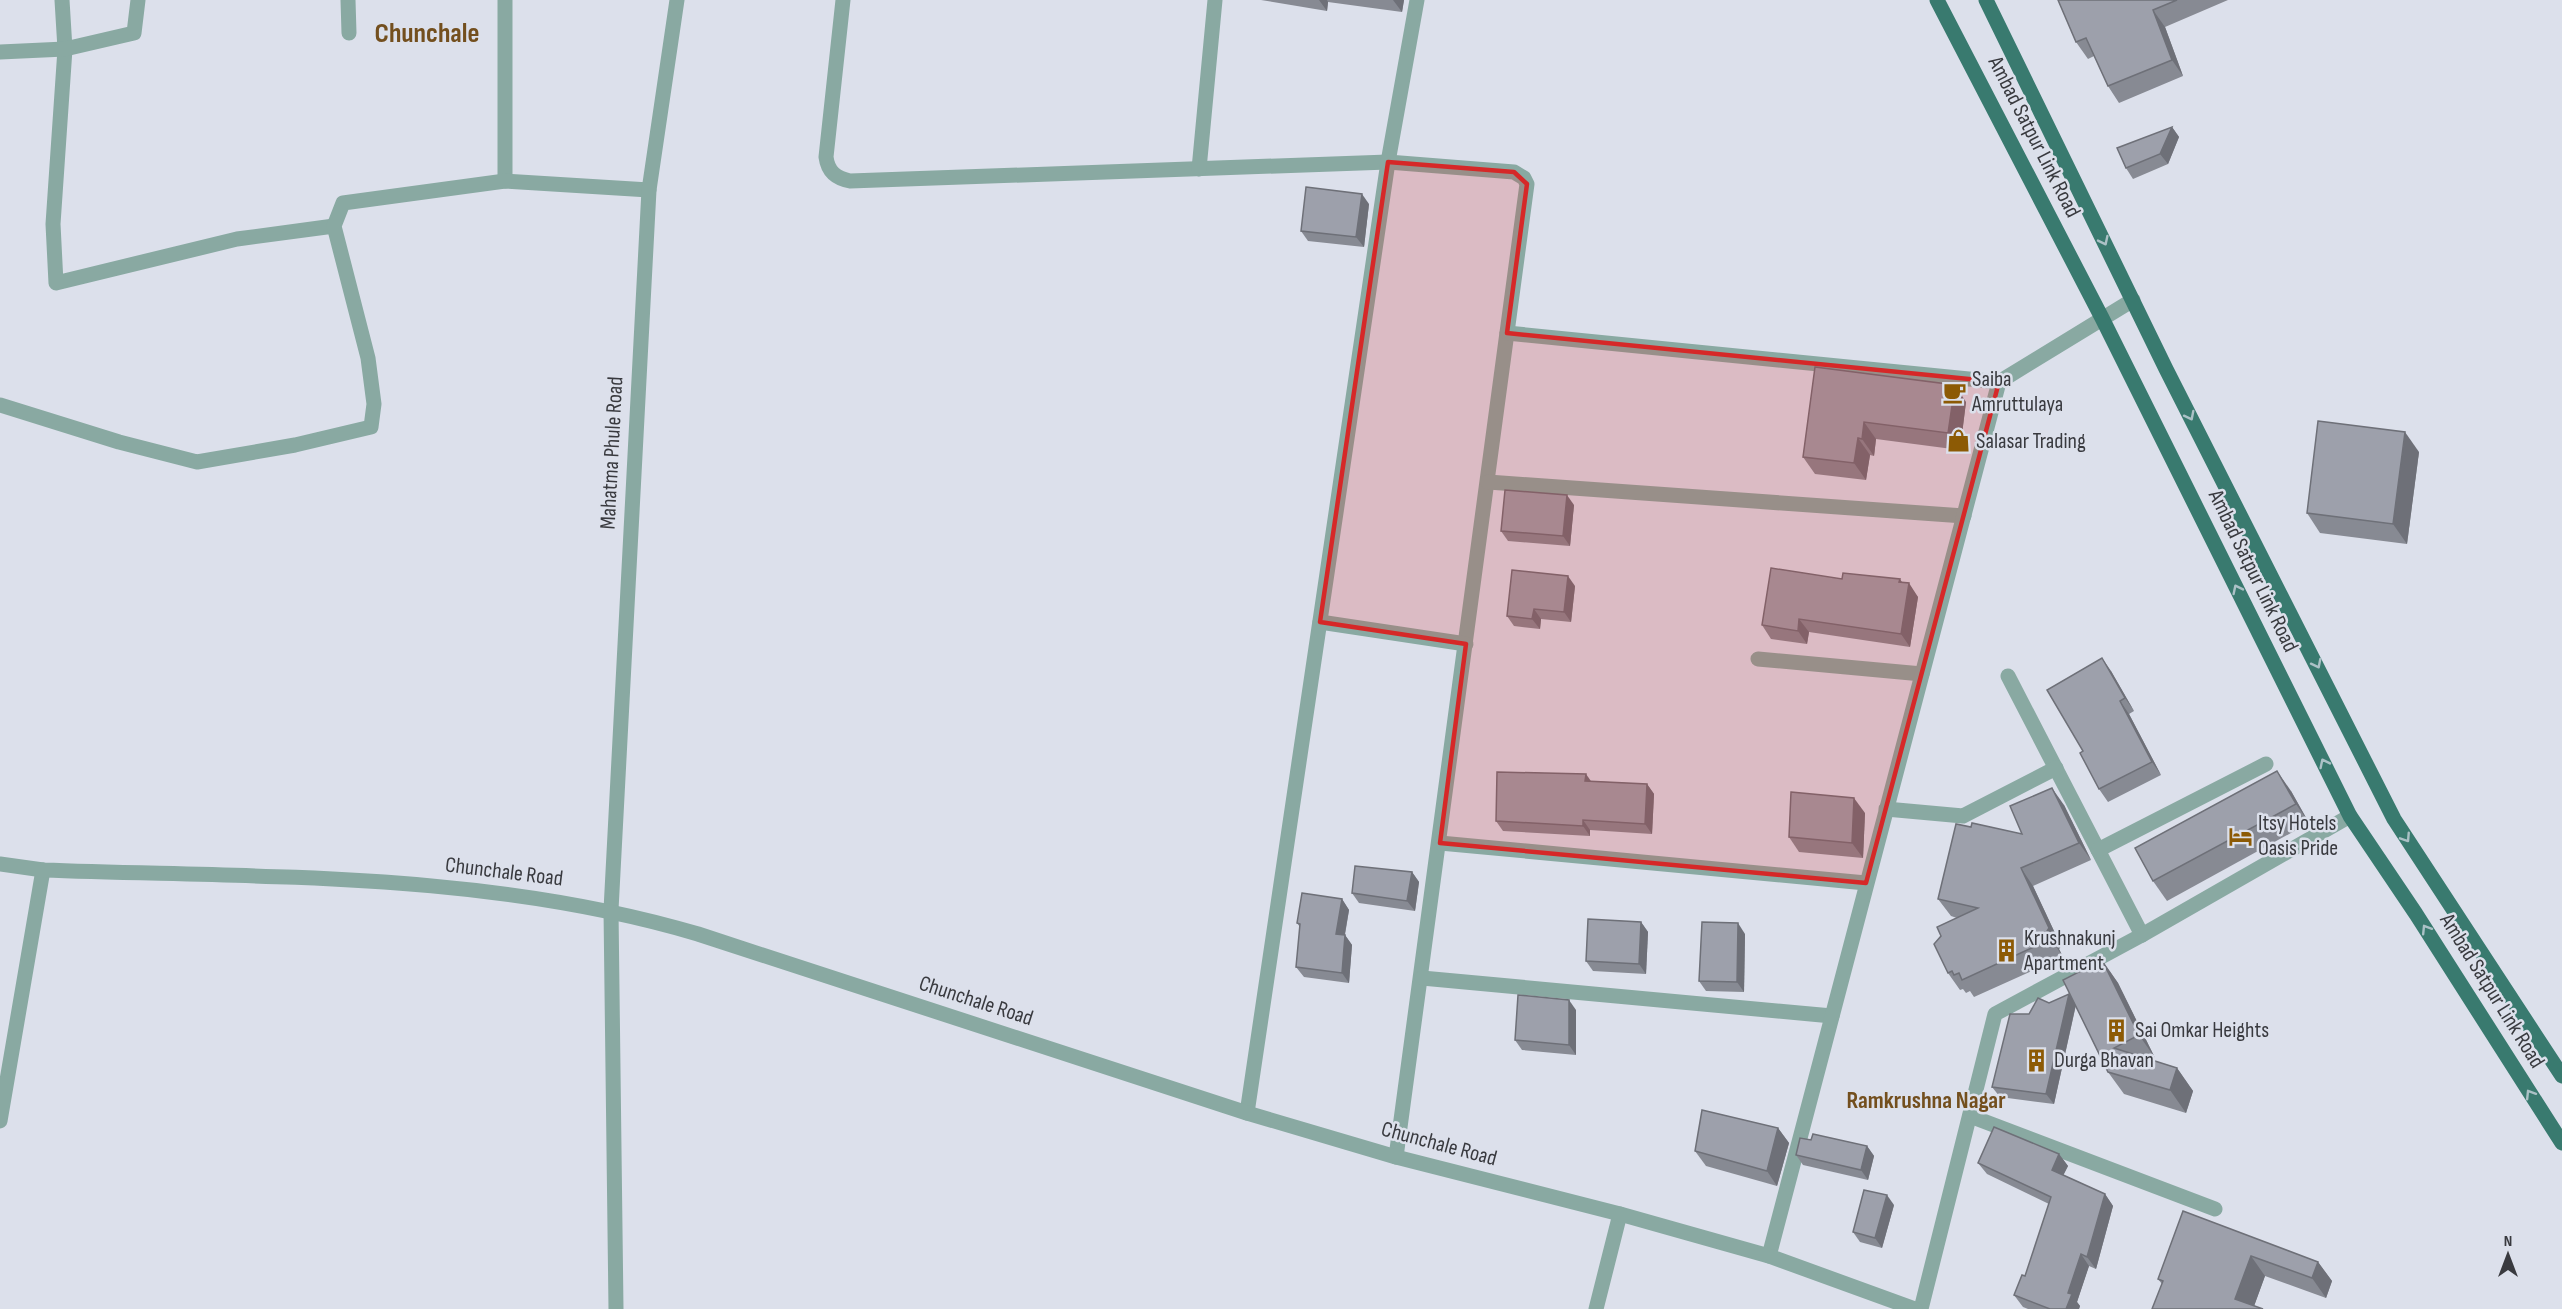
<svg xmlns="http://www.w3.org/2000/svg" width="2562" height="1309" font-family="'Sofia Sans Condensed',sans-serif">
<rect width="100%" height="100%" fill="#dce0eb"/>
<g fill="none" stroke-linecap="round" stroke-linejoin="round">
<g stroke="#89a9a2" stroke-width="15">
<path d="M62,0L65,49L53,224L56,283L237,239L334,226"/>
<path d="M348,0L349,33"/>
<path d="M843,0L826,157C828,172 836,178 850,181L1388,162L1514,172L1524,178L1527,184L1396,1157"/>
<path d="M0,52L65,49L134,33L138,0"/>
<path d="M1199,169L1215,0"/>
<path d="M505,181V0"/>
<path d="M1507,333L1999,382"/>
<path d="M0,405L119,442L197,462L295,445L371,427L374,404L368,358L334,226L343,203L505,181L649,190"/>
<path d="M1488,482L1964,516"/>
<path d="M1320,622L1466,644"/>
<path d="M1758,659L1922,674"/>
<path d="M2008,676L2142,935"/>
<path d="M1886,809L1963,816L2056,768"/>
<path d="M1440,843L1866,883"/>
<path d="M2098,850L2266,764"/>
<path d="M1422,978L1832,1016"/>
<path d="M1247,1113L1388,162L1417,0"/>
<path d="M1970,1116L2215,1209"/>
<path d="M0,1121L43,870"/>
<path d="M1769,1256L1999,382L2133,300"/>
<path d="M616,1309L611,910L649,190L677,0"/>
<path d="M1596,1309L1620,1214"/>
<path d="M1921,1309L1995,1014L2142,935L2350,816"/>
</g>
<path stroke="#89a9a2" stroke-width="15" d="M0,864L43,870C262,878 486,871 698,934L1247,1113L1396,1157L1620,1214L1769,1256L1915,1309"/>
<g stroke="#397a6f" stroke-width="15">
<path d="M1937,0L2102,318L2350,816L2416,914L2562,1143"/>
<path d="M1986,0L2166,369L2394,819L2562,1076"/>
</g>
</g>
<g fill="#878a93">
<path d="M1261,0H1404L1402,12L1328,2L1327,11Z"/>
<path d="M2058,0H2228L2165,27L2183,76L2119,103L2108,86L2094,56L2088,59L2076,42Z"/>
<path d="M2172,127L2179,137L2168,164L2133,179L2126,168Z"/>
<path d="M1369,204L1364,247L1308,241L1301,231Z"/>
<path d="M1815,367L1966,402L1960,450L1876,439L1874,456L1870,455L1866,480L1815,474L1803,457Z"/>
<path d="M2419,452L2407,544L2320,533L2307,513Z"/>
<path d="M1574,505L1570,546L1508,541L1501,531Z"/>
<path d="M1842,579L1902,583L1918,597L1910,647L1809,632L1807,644L1771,639L1762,625Z"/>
<path d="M1575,586L1571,622L1541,619L1540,629L1514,626L1507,616Z"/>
<path d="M2111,671L2134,711L2129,714L2161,775L2108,802L2099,789L2083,751Z"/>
<path d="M1591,781L1647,784L1654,794L1652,834L1590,830V836L1503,831L1496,821Z"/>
<path d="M2291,791L2309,823L2167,901L2153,881Z"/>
<path d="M2064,805L2091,860L2033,886L2061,946L2059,949L2063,957L1974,997L1970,991L1966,993L1963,989L1960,990L1948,973L1941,936L1957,918L1951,916L1938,899L1971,827L2022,834Z"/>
<path d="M1865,813L1863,858L1799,852L1789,837Z"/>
<path d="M1412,872L1419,882L1415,911L1359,903L1352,893Z"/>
<path d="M1342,899L1349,910L1345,935L1352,945L1349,983L1304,977L1296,967L1300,927L1297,923Z"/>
<path d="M1641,922L1648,932L1646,974L1593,971L1586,961Z"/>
<path d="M1745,934L1744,992L1706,991L1699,981Z"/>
<path d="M2102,960L2118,983L2155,1058L2152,1060L2177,1068L2193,1091L2186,1113L2124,1094L2108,1072L2076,1005L2054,1104L2000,1097L1992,1087L2029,1014L2069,994L2072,998Z"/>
<path d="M1576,1010V1055L1522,1050L1515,1040Z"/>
<path d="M1778,1128L1789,1143L1777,1186L1706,1166L1695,1151Z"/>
<path d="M1811,1140L1867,1146L1874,1156L1868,1180L1803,1165L1796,1155Z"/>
<path d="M2059,1154L2068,1166L2063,1175L2105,1194L2113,1206L2096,1269L2089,1266L2077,1302L2080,1306L2079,1309H2028L2023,1307L2014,1295L2025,1276L2049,1204L1987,1174L1978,1163Z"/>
<path d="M1894,1205L1882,1248L1860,1242L1853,1232Z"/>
<path d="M2183,1211L2318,1262L2332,1281L2326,1298L2265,1276L2254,1306L2162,1284L2158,1279Z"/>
</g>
<g fill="#6e7078">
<path d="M1319,0H1327L1328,2L1327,11Z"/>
<path d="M1393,0H1404L1402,12Z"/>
<path d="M2153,10L2165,27L2183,76L2172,60Z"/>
<path d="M2172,127L2179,137L2168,164L2160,154Z"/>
<path d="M1362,194L1369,204L1364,247L1356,237Z"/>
<path d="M1955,385L1966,402L1960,450L1948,433Z"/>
<path d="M1864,422L1876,439L1874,456L1862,439Z"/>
<path d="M2405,432L2419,452L2407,544L2393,524Z"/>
<path d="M1858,438L1870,455L1866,480L1854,463Z"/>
<path d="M1567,495L1574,505L1570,546L1563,536Z"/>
<path d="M1568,576L1575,586L1571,622L1564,612Z"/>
<path d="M1900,579L1907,590L1909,583L1918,597L1910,647L1901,634Z"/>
<path d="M1534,609L1541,619L1540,629L1532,619Z"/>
<path d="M1799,619L1809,632L1807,644L1798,631Z"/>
<path d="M2102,658L2111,671L2134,711L2125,698Z"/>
<path d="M2120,701L2129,714L2161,775L2152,762Z"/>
<path d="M2277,771L2291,791L2309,823L2296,804Z"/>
<path d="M1586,774L1593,784L1585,781Z"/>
<path d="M1647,784L1654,794L1652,834L1645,824Z"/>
<path d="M2052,788L2064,805L2091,860L2079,843Z"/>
<path d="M1854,798L1865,813L1863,858L1852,843Z"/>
<path d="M1583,820L1590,830V836L1583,826Z"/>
<path d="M2021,868L2033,886L2061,946L2059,949L2063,957L2051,939Z"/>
<path d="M1412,872L1419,882L1415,911L1407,901Z"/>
<path d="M1342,899L1349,910L1343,944L1336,934Z"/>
<path d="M1641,922L1648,932L1646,974L1639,964Z"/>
<path d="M1738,923L1745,934L1744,992L1737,982Z"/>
<path d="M1345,935L1352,945L1349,983L1342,973Z"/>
<path d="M2102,960L2118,983L2155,1058L2139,1035Z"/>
<path d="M2069,994L2076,1004L2054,1104L2046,1094Z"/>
<path d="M1569,1000L1576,1010V1055L1569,1045Z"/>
<path d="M2177,1068L2193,1091L2186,1113L2170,1090Z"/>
<path d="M1778,1128L1789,1143L1777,1186L1767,1171Z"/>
<path d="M1867,1146L1874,1156L1868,1180L1861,1170Z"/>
<path d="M2059,1154L2068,1166L2060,1182L2052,1170Z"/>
<path d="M2105,1194L2113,1206L2096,1269L2087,1257Z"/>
<path d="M1887,1195L1894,1205L1882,1248L1875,1238Z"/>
<path d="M2081,1254L2089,1266L2077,1302L2080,1306L2079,1309H2066L2068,1293Z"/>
<path d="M2251,1256L2265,1276L2253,1309L2235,1299Z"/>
<path d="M2318,1262L2332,1281L2326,1298L2312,1278Z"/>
</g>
<g fill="#9da0ab" stroke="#6e7078" stroke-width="1.5">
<path d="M2058,0H2177L2153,10L2172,60L2108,86L2086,38L2076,42Z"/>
<path d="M2172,127L2160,154L2126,168L2117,148Z"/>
<path d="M1306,187L1362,194L1356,237L1301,231Z"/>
<path d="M1815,367L1955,385L1948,433L1864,422L1862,439L1858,438L1854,463L1803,457Z"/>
<path d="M2318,421L2405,432L2393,524L2307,513Z"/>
<path d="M1505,490L1567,495L1563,536L1501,531Z"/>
<path d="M1771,568L1842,579L1843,573L1900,579L1899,582L1909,583L1901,634L1799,619L1798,631L1762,625Z"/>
<path d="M1512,570L1568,576L1564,612L1534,609L1532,619L1507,616Z"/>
<path d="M2102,658L2125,698L2120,701L2152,762L2099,789L2080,753L2083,751L2047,690Z"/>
<path d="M2277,771L2296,804L2153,881L2135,848Z"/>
<path d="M1497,772L1586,774L1585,781L1647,784L1645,824L1583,820V826L1496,821Z"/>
<path d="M2052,788L2079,843L2021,868L2049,928L2047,931L2051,939L1962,980L1959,973L1954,975L1952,971L1948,973L1934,944L1941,936L1937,927L1978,908L1938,899L1956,824L1971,827L1972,823L2022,834L2010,806Z"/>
<path d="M1791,792L1854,798L1852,843L1789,837Z"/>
<path d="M1355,866L1412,872L1407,901L1352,893Z"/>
<path d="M1302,893L1342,899L1336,934L1345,935L1342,973L1296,967L1300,924L1297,923Z"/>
<path d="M1588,919L1641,922L1639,964L1586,961Z"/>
<path d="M1702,922L1738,923L1737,982L1699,981Z"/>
<path d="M2102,960L2139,1035L2114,1048L2177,1068L2170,1090L2108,1072L2063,980Z"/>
<path d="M2069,994L2046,1094L1992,1087L2010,1014H2029L2038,998L2049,1003Z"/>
<path d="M1518,995L1569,1000V1045L1515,1040Z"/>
<path d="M1702,1110L1778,1128L1767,1171L1695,1151Z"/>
<path d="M1994,1127L2059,1154L2052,1170L2105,1194L2087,1257L2081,1254L2068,1293L2072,1294L2066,1309H2050L2014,1295L2022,1275L2025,1276L2051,1197L1978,1163Z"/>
<path d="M1813,1134L1867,1146L1861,1170L1796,1155L1800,1138L1811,1140Z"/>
<path d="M1864,1190L1887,1195L1875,1238L1853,1232Z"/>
<path d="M2183,1211L2318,1262L2312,1278L2251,1256L2235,1299L2263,1309H2152L2163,1281L2158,1279Z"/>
</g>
<defs><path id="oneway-chevron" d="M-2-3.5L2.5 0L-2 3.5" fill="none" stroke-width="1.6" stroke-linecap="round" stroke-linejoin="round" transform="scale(1.5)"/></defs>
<g stroke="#abc1c6">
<use href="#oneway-chevron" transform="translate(2104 241) rotate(64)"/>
<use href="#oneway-chevron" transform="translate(2190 416) rotate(63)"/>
<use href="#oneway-chevron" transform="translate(2237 589) rotate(-116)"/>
<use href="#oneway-chevron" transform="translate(2317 664) rotate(63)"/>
<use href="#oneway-chevron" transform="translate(2324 763) rotate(-116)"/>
<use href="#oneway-chevron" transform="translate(2406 838) rotate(57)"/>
<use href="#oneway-chevron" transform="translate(2426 929) rotate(-122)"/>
<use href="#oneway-chevron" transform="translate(2530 1094) rotate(-122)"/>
</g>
<path fill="#d62828" fill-opacity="0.2" stroke="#d62828" stroke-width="4.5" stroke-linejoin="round" d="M1388,162L1514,172L1527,184L1507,333L1999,382L1866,883L1440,843L1466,644L1320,622Z"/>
<defs>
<symbol id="cafe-bare" viewBox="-9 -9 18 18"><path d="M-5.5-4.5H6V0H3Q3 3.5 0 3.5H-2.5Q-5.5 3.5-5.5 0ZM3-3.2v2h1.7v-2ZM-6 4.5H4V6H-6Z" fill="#8c5a05" stroke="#dce0eb" stroke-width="2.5" paint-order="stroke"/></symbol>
<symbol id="shop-bare" viewBox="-9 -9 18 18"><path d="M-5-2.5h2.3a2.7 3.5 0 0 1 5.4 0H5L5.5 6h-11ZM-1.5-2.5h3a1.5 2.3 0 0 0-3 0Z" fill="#8c5a05" stroke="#dce0eb" stroke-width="2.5" paint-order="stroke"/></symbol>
<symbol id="hotel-bare" viewBox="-9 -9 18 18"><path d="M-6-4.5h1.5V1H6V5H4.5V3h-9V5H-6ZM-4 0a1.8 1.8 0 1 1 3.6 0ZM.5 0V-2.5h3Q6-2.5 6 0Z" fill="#8c5a05" stroke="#dce0eb" stroke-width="2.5" paint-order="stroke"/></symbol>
<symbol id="building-bare" viewBox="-9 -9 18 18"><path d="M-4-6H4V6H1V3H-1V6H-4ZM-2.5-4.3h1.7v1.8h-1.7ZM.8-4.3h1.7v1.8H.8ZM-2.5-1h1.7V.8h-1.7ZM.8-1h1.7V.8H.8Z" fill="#8c5a05" stroke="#dce0eb" stroke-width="2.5" paint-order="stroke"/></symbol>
</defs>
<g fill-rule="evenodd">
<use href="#cafe-bare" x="1938" y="376" width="33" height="33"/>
<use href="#shop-bare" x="1942" y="424" width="33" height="33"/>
<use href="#hotel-bare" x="2224" y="820" width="33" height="33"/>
<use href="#building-bare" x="1990" y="934" width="33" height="33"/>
<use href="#building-bare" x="2100" y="1014" width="33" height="33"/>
<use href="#building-bare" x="2020" y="1044" width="33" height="33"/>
</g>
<g text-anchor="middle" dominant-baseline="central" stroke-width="5" stroke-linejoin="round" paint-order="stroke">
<g font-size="22" fill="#393a3f" stroke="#dce0eb">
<text transform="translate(2034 137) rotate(63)">Ambad Satpur Link Road</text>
<text transform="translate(612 453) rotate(-87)">Mahatma Phule Road</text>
<text transform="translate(2253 571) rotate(64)">Ambad Satpur Link Road</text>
<text transform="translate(504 872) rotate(7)">Chunchale Road</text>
<text transform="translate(2492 991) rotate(58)">Ambad Satpur Link Road</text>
<text transform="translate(976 1001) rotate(18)">Chunchale Road</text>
<text transform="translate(1439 1144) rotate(15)">Chunchale Road</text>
</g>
<g font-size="22" fill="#393a3f" stroke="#dce0eb" text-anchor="start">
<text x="1972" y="379">Saiba<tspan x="1972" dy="25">Amruttulaya</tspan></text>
<text x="1976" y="441">Salasar Trading</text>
<text x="2258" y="823">Itsy Hotels<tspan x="2258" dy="25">Oasis Pride</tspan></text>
<text x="2024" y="938">Krushnakunj<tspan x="2024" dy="25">Apartment</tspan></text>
<text x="2135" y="1030">Sai Omkar Heights</text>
<text x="2054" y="1060">Durga Bhavan</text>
</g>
<g font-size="24" font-weight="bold" fill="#734f1e" stroke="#dce0eb">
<text x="1926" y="1100">Ramkrushna Nagar</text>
</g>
<g font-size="28" font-weight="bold" fill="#734f1e" stroke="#dce0eb">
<text x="427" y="33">Chunchale</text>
</g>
</g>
<g transform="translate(2508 1255)" stroke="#dce0eb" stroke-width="4.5" paint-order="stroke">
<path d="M0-4.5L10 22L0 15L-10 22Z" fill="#393a3f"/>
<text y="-9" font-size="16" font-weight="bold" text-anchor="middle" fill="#393a3f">N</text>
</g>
</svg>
